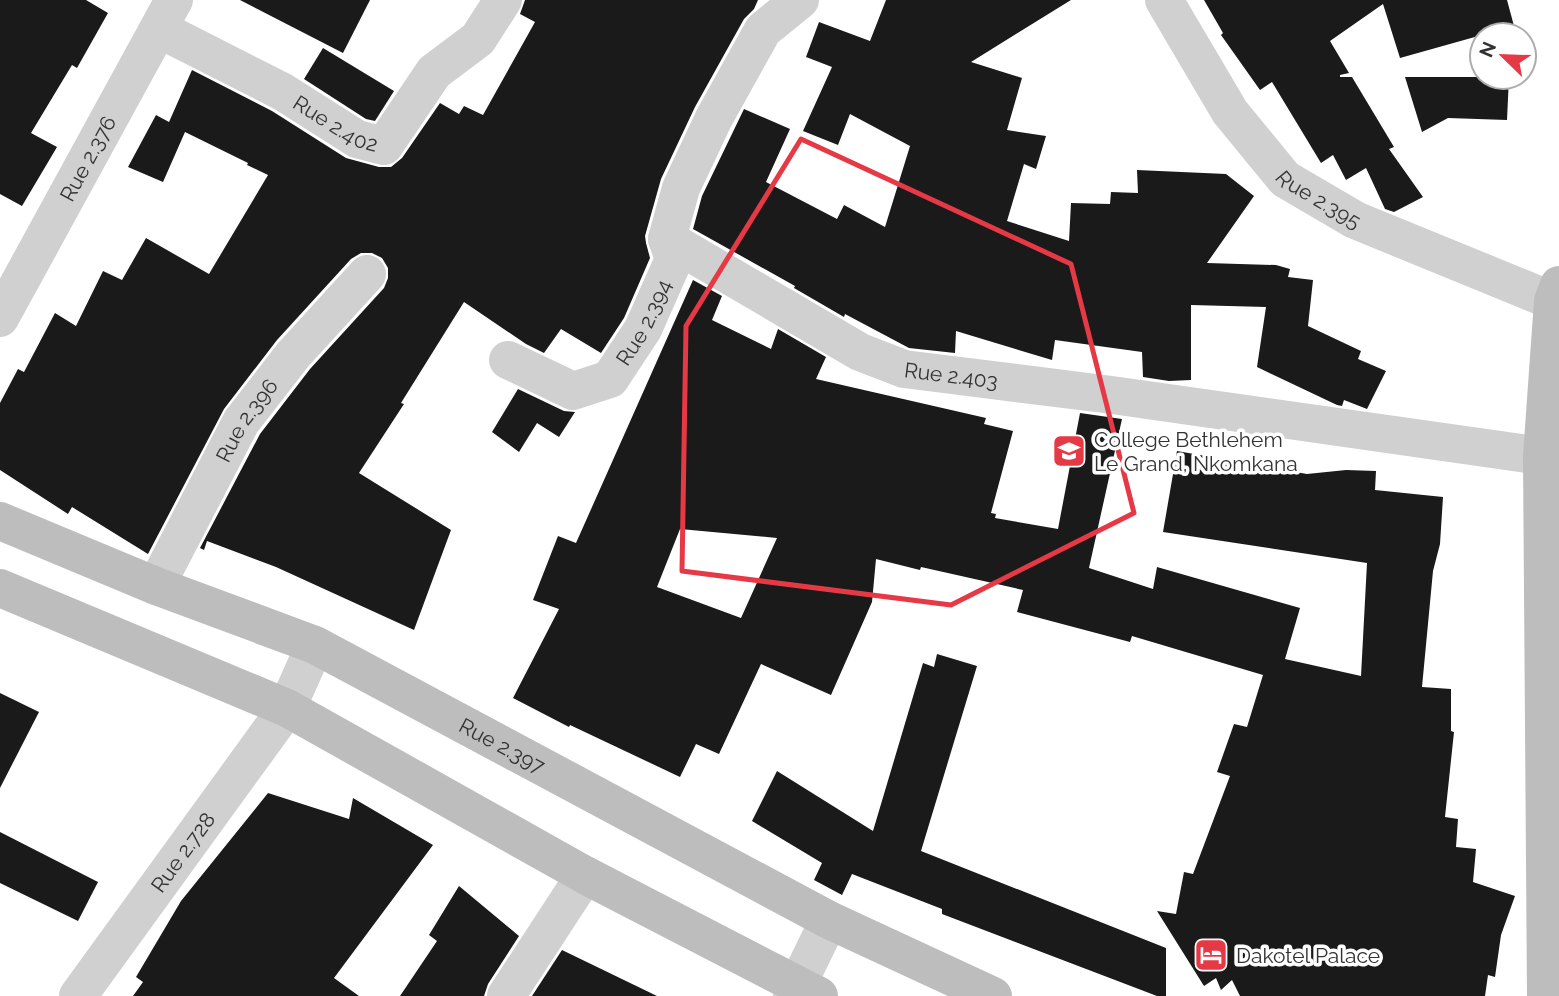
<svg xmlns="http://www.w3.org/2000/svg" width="1559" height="996" font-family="Raleway,sans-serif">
<rect width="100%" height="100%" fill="#fff"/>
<g fill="#1a1a1a" fill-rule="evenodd">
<path d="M0,0H86L108,13L77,68L72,65L31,133L57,147L22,206L0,194Z"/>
<path d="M240,0H370L343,53Z"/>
<path d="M525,0H758L754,9L744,19L695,107L661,179L645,236L646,243L650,258L624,318L601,353L561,329L544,353L526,344L464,302L401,403L404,404L359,473L451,530L414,630L276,567L207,541L204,550L200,548L260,434L310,369L384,288L388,278V268L382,258L372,253H361L351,259L277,340L224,409L148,554L72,507L68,514L0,470V403L18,369L24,372L55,313L76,326L103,271L122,280L146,238L209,274L268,175L247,165L248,163L185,132L163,182L128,167L156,115L169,122L192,70L272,111L346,158L379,167H391L402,158L440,103L459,114L464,106L483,115L535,22L520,14Z"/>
<path d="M886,0H1071L971,62L1022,78L1007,130L1046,136L1036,169L1024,164L1007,221L1069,241L1071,203L1110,204L1111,192L1138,193L1137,170L1226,174L1254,196L1207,263L1276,265L1290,269L1288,277L1313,280L1308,326L1361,351L1358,359L1386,371L1367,409L1344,400L1342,406L1337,405L1257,367L1266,307L1191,305V380L1169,381L1143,377L1142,352L1055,340L1052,360L956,331L955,353L909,348L845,314L844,317L794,288L795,286L693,229L702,196L744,109L790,129L766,182L837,219L844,205L885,227L910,146L850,114L838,145L803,131L832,67L806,57L819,22L870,41Z"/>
<path d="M1204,0H1507L1514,26L1400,58L1383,4L1330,41L1349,73L1340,75V77H1352L1394,147L1389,149L1423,197L1394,212L1385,209L1366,168L1346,180L1333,155L1321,163L1272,82L1260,90L1221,35L1223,33Z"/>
<path d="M323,48L394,91L375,121L366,119L304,79Z"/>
<path d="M1405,77H1509L1507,120L1448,118L1422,132Z"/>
<path d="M693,280L722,296L712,320L771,349L778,329L826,357L816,379L986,418L984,424L1013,431L991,513L996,514L995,518L1058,529L1080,413L1122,419L1089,568L1153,589L1157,567L1300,608L1285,659L1361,676L1367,563L1163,532L1177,451L1307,474L1346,470L1376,471L1375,490L1443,497L1440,544L1433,571L1422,687L1451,689V731L1454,732L1445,817L1458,819L1456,847L1476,849L1473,882L1515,896L1501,935L1495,977L1488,975L1485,996H1240L1232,980L1221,990L1216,978L1204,986L1157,911L1176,914L1184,872L1193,874L1230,776L1217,772L1234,724L1247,727L1263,675L1132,636L1130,642L1017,612L1023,590L921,567L920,570L876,559L872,602L831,695L761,664L719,754L696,744L680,777L570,725L569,727L513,698L559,609L533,600L558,536L576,543ZM680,529L777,538L741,618L657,587Z"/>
<path d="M518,389L564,411L575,412L559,437L537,423L519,452L492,432Z"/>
<path d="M937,654L977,666L921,851L1166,948V996H1157L942,914V909L852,874L842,895L814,880L822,863L752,821L777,771L873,831L923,663L934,667Z"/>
<path d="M0,693L39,712L0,788Z"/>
<path d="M268,793L349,819L353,798L433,845L334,978L359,996H133L143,982L136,977L181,901Z"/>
<path d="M0,832L98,882L78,921L0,883Z"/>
<path d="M459,886L519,936L488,984L484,996H400L437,941L429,935Z"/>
<path d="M562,950L657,996H532Z"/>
</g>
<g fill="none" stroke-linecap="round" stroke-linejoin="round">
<g stroke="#d0d0d0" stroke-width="38">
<path id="s1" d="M800,0L763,30L714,118L681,188L667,239L860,352L904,369L1112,395L1542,456"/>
<path id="s2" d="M1164,0L1230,112L1285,179L1355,220L1553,301"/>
<path id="s3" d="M159,29L283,92L357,139L384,146L434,72L478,39L503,0"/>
<path id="s4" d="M0,318L174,0"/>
<path id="s5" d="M508,360L573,391L610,379L643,329L674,259L667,239"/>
<path id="s6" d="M156,586L241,422L293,355L367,274"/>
<path id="s7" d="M78,996L287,708L315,645"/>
<path d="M506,996L585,875"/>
<path d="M792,996L829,920"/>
</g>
<g stroke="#bdbdbd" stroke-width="38">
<path id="s8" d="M0,521L156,586L315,645L829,920L993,996"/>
<path d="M0,588L287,708L585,875L819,996"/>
<path d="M1546,996L1542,456L1553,301L1559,285"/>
</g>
</g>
<path fill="none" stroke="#e63946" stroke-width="5" stroke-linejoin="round" d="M801,139L1071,264L1134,513L951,605L682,571L686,326Z"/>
<defs>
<symbol id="school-square" viewBox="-11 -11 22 22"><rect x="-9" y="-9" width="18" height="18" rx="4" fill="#e63946" stroke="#fff"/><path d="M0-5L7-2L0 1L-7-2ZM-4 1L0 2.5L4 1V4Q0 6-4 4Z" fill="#fff"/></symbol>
<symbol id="hotel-square" viewBox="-11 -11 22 22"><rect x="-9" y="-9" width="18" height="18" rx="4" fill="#e63946" stroke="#fff"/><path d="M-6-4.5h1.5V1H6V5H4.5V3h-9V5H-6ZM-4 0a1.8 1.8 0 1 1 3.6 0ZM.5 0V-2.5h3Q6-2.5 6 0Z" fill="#fff"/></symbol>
</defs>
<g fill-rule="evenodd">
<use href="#school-square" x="1050" y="432" width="38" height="38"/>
<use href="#hotel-square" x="1192" y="936" width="38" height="38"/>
</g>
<g text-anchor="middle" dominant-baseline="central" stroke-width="7" stroke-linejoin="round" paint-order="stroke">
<g font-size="21" fill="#333" stroke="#fff">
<text stroke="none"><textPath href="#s3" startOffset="201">Rue 2.402</textPath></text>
<text stroke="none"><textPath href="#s4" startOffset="182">Rue 2.376</textPath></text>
<text stroke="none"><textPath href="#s2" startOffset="256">Rue 2.395</textPath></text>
<text stroke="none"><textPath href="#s5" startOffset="177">Rue 2.394</textPath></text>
<text stroke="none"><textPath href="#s1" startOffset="597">Rue 2.403</textPath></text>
<text stroke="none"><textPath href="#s6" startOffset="189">Rue 2.396</textPath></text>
<text stroke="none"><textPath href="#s8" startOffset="551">Rue 2.397</textPath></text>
<text stroke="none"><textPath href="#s7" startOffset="178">Rue 2.728</textPath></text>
</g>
<g font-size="21" fill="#333" stroke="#fff" text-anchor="start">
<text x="1094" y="439">College Bethlehem<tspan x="1094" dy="24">Le Grand, Nkomkana</tspan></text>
<text x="1236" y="955">Dakotel Palace</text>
</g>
</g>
<g transform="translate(1503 56) rotate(293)"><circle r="33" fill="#ffffff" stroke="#adadad" stroke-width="2"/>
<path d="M0-5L12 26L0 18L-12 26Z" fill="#e63946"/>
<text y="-10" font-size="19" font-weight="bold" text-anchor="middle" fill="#333333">N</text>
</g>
</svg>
